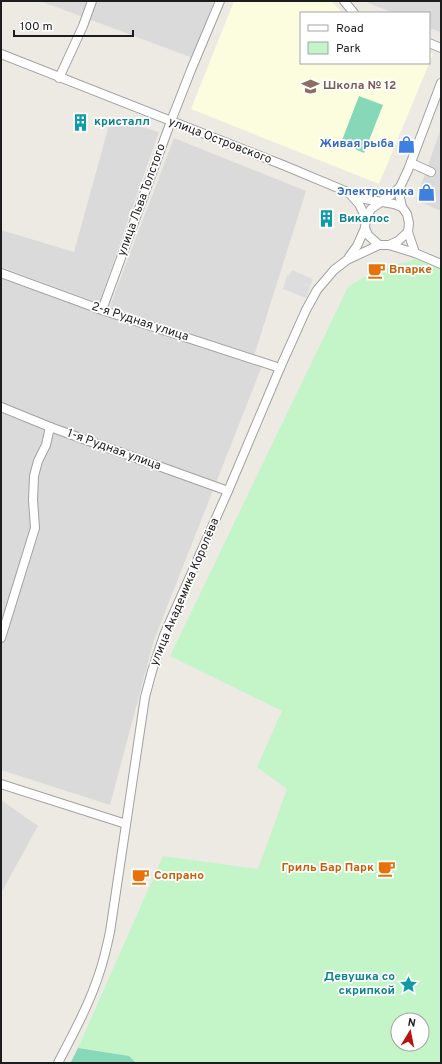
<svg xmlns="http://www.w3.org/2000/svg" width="442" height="1064" font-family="Overpass,sans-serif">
<rect width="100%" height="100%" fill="#edeae4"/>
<g fill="#dbdada">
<path d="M40,1H214L193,58Z"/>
<path d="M364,1H441V32L429,28V13H393Z"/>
<path d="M111,118L159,132L99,303L1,267V230L74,252Z"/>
<path d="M441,128V211L416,200Z"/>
<path d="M174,138L306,191L254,356L110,306Z"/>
<path d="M1,277L100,314L262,366L154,640L110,805L1,770Z"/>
<path d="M1,800L38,826L1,893Z"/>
</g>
<path fill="#fcfcde" d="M234,1H331L343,13H301V63H429V52L433,54L379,184L191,109Z"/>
<path fill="#c3f5c8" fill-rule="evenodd" d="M418,255L441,264V1063H136L129,1056L78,1048L163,856L258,869L287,789L257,767L282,711L170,656L348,287L380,267L412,261ZM398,1020H422V1044H398Z"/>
<g fill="#87d7b9">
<path d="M359,96L383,105L364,153L341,143Z"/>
<path d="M78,1048L129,1056L136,1063H72L71,1062Z"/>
</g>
<path fill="#ddd" d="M292,270L313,279L310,286L300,282L310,287L306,298L283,289L287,275L289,276Z"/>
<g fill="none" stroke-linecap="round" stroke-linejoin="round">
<defs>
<g id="minor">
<path d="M344,1L354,13"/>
<path d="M429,43L441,48"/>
<path d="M1,54L283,165L350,193L365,199L394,204L402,207L407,214L409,223L408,232L415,253"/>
<path d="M59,78L83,26L92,1"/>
<path d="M411,163L431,172"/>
<path d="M350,194L359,204L366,218"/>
<path d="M402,207L400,198V187L408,170L441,83"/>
<path d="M365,228L368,235L379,245"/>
<path d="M389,245L398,241L408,232"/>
<path d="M349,257L357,246L365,228L366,218L371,209L391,195L400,187"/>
<path d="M1,273L102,310L280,368"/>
<path d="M102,310L171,121L191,70L220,1"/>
<path d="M1,407L50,427L228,491"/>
<path d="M1,638L35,528L33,500L34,476L38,461L46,445L50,427"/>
<path d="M1,784L126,824"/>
<path d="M58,1063C73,1034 89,1005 99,974C104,960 107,946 110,932L145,697L152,671L164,635L228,491L280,368L306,310L317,290L334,270L347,260L379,245H389L415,253L441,264"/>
</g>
</defs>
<use href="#minor" stroke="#a1a1a1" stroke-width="10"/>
<use href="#minor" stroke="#fff" stroke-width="8"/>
</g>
<defs>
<symbol id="school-bare" viewBox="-9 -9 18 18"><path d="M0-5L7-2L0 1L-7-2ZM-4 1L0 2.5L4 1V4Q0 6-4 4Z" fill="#8d6e63" stroke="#fff" stroke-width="2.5" paint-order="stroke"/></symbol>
<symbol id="building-bare" viewBox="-9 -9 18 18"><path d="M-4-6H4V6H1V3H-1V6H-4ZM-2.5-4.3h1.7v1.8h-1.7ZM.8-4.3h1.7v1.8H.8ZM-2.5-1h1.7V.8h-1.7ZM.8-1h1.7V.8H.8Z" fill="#0f9aa8" stroke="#fff" stroke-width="2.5" paint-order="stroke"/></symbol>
<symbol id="shop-bare" viewBox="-9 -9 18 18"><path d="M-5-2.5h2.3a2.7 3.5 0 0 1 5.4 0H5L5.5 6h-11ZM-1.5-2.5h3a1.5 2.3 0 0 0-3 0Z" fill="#3f7fe0" stroke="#fff" stroke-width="2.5" paint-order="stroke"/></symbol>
<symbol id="cafe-bare" viewBox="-9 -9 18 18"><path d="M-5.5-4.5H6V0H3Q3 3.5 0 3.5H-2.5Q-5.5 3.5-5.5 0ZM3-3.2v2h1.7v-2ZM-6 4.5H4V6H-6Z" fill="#e8710a" stroke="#fff" stroke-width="2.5" paint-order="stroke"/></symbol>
<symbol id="sight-bare" viewBox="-9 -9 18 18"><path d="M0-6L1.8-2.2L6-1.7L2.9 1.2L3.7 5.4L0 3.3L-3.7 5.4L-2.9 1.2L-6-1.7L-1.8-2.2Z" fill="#0f9aa8" stroke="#fff" stroke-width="2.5" paint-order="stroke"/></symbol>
</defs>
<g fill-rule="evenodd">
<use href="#school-bare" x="298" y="74" width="25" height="25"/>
<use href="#building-bare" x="68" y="110" width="25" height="25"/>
<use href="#shop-bare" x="394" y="132" width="25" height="25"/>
<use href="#shop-bare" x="414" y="180" width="25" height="25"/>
<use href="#building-bare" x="314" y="206" width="25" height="25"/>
<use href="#cafe-bare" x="364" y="258" width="25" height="25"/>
<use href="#cafe-bare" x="374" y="856" width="25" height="25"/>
<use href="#cafe-bare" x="128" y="864" width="25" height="25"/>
<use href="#sight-bare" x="396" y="972" width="25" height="25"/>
</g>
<g text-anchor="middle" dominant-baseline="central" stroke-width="3.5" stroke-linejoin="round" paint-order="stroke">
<g font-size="12" font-weight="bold" fill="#785e54" stroke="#fff" text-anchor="start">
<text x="323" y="86">Школа № 12</text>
</g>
<g font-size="12" font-weight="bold" fill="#0d838f" stroke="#fff" text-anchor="start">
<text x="94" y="122">кристалл</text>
<text x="339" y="219">Викалос</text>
<text x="395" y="977" text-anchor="end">Девушка со<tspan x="395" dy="14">скрипкой</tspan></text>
</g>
<g font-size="12" fill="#1d1d1d" stroke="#fff">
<text transform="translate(220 141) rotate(21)">улица Островского</text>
<text transform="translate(142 200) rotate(-70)">улица Льва Толстого</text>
<text transform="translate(140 322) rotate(18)">2-я Рудная улица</text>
<text transform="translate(114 450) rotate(20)">1-я Рудная улица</text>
<text transform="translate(185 592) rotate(-67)">улица Академика Королёва</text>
</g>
<g font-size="12" font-weight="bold" fill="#366cbe" stroke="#fff" text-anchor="end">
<text x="394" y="144">Живая рыба</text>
<text x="414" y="192">Электроника</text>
</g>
<g font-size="12" font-weight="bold" fill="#c56008" stroke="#fff" text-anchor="start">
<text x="389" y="270">Впарке</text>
<text x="374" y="868" text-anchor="end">Гриль Бар Парк</text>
<text x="154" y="876">Сопрано</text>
</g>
</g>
<rect width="442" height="1064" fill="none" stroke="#1d1d1d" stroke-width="4"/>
<rect x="300" y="12" width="130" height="52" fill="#ffffff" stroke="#a5a5a5"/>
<rect x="308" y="25" width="20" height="6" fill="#ffffff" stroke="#a5a5a5"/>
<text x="336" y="32" font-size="12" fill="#1d1d1d">Road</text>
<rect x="308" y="42" width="20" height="12" fill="#c3f5c8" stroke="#a5a5a5"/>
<text x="336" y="52" font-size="12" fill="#1d1d1d">Park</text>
<g transform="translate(410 1032) rotate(10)"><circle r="19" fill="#ffffff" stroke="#a5a5a5"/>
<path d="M0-3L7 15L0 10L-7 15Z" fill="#ba120f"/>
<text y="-6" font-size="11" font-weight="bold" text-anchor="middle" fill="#1d1d1d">N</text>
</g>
<path d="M14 30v6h119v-6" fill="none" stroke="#1d1d1d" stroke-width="2"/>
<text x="20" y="30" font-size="12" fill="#1d1d1d" stroke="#ffffff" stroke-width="3" paint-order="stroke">100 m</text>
</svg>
